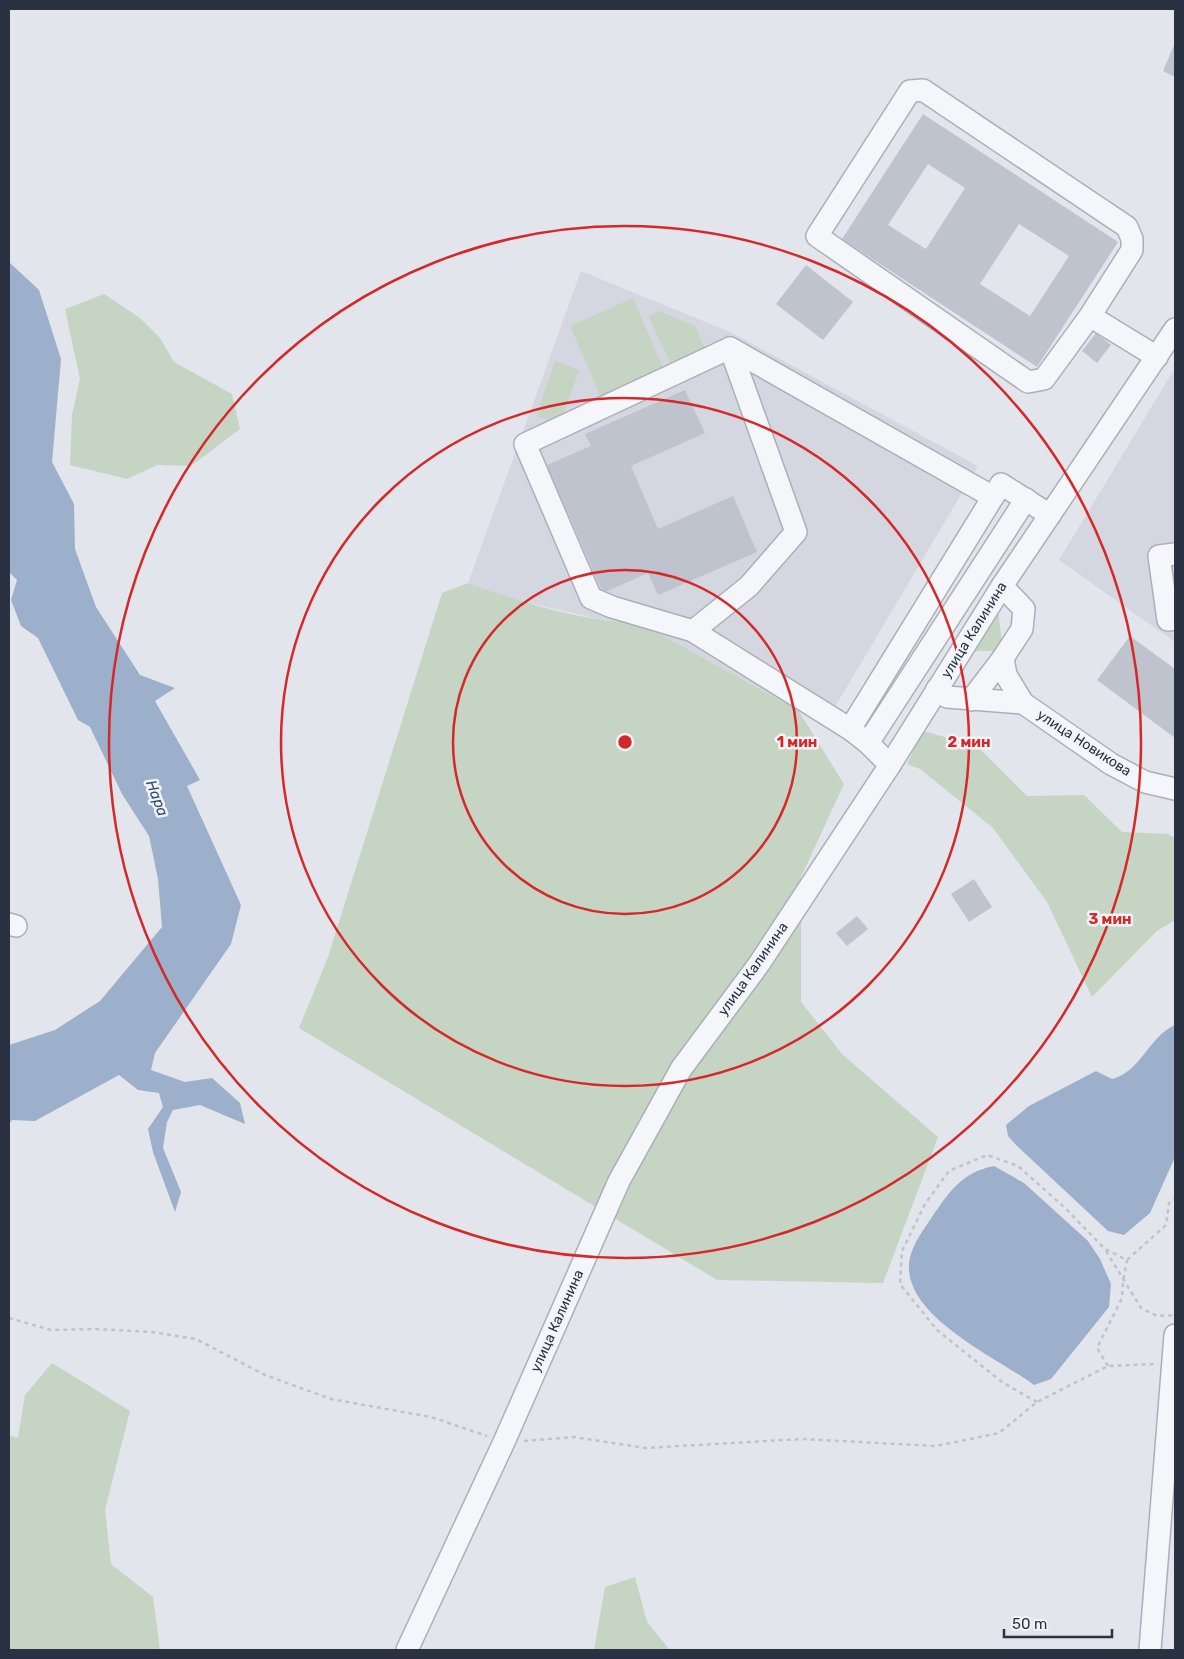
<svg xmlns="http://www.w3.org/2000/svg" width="1184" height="1659" font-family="Rubik,sans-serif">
<rect width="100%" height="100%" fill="#e2e5eb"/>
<g fill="#d4d7e0">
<path d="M581,271L730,332L978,466L826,722L798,710L640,623H615L517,600L468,583Z"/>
<path d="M1175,368V642L1059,560Z"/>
</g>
<g fill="#c6d5c3">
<path d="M104,294L140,318L160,338L174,362L232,394L240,429L191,466L157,465L127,479L70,465L72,415L80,379L65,309Z"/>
<path d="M633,298L665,372L602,400L570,326Z"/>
<path d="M659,311L695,326L706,351L672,367L648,316Z"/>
<path d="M555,361L579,370L560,424L536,416Z"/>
<path d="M468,583C522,602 582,622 640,623L798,710L844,784L801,877V1002L843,1055L938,1137L883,1283L717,1280L299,1028L328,957L442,593Z"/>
<path d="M998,610L1002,642L997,651H973Z"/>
<path d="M923,731L977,746L1027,796L1084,795L1122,832L1168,834L1175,838V920L1157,931L1092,997L1047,902L993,828L920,769L907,764Z"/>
<path d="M52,1363L130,1411L105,1510L111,1564L153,1597L160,1650H9V1435L18,1438L25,1395Z"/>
<path d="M635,1577L647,1622L670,1650H594L605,1587Z"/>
</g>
<g fill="#9cb0cb">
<path d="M9,262L39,290L61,359L52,462L74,504L75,549L96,607L140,675L175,688L155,701L200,780L187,786L241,905L231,944L155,1053L151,1070L185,1082L212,1078L240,1103L245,1124L200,1105L173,1110L167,1122L163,1148L181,1192L175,1212L153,1152L148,1129L163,1107L159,1093L138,1090L119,1075L35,1121L12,1120L9,1124V1045L55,1030L100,1001L162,927L158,879L149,836L122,794L90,727L78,720L38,638L21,626L11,600L17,580L9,572Z"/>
<path d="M1175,1025V1157L1150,1213L1124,1235L1108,1231L1016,1145L1008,1136L1006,1125L1029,1106L1096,1071L1112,1079C1142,1071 1148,1037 1175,1025Z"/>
<path d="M994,1166L1024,1183L1088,1241L1100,1259L1111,1284L1109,1307L1051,1379L1034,1385C998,1358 911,1320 909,1269C908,1250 922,1232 932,1217C949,1192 962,1172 994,1166Z"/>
</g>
<g fill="#bfc3ce" fill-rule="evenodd">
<path d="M1175,43V77L1163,71Z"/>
<path d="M923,114L1118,242L1037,367L842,239ZM928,164L965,188L926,249L888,225ZM1019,224L1069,256L1030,316L980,284Z"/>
<path d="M806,265L853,302L823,340L776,304Z"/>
<path d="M1096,333L1111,345L1097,363L1082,351Z"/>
<path d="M685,390L705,433L631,466L658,529L733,496L757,552L658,595L648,573L603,593L547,465L591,446L585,434Z"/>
<path d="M1130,636L1175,669V738L1097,680Z"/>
<path d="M974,879L992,907L969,922L951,894Z"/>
<path d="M857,916L868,929L847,946L836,933Z"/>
</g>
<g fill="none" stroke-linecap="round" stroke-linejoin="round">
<defs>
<g id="minor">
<path d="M1090,316L1044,379L1028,382L817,236L910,91L923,90L1127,227L1132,239V250L1090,316L1157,357"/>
<path d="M1175,554L1159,556L1168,620L1175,619"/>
<path d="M1002,586L1024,609L1022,629L1003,658L1006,675L1023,703L1111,764L1145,782L1175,789"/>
<path d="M693,631L749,586L796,532L730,348"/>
<path d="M937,689L947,697L1023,703"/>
<path d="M971,700L1003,658"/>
<path d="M850,729L1001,484L1050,515"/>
<path d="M868,743L1026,499"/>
<path d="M890,765L868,743L850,729L693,631L612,607L591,598L525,444L730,348L993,497"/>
<path d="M9,924L16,926"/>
<path d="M407,1650L504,1442L619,1181L681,1069L759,964L890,765L1002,586L1175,329"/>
<path d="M1150,1650L1175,1335"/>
</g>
</defs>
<use href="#minor" stroke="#aaafb9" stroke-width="24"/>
<g stroke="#c0c3ca" stroke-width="2.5" stroke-dasharray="4 4" stroke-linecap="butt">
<path d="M1106,1251L1141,1308L1157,1316L1175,1315"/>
<path d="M9,1318L51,1330L96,1329L152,1332L196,1339L265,1375L331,1399L431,1417L487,1436"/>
<path d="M1108,1366L1097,1348L1122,1298L1123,1281L1127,1260"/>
<path d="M1037,1402L1002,1382L937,1330L900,1284L902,1251L925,1204L949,1171L987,1155L1018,1166L1064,1207L1105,1249L1127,1260L1166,1225L1169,1203L1175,1199"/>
<path d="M524,1441L574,1437L645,1448L802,1439L936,1446L999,1433L1037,1402L1108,1366L1156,1364"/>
</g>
<use href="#minor" stroke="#f5f6f9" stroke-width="21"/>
</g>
<g fill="none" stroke="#d62828" stroke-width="2.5">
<circle cx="625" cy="742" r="172"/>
<circle cx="625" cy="742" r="344"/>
<circle cx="625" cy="742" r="516"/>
</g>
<g text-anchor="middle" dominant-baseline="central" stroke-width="5" stroke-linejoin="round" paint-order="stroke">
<g font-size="14" fill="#293143" stroke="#f2f4f8">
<text transform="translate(974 630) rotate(-58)">улица Калинина</text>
<text transform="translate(1084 743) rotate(33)">улица Новикова</text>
<text transform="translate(753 969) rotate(-55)">улица Калинина</text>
<text transform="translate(557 1321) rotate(-66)">улица Калинина</text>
</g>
<g font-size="15" font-style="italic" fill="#324d78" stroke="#f2f4f8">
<text transform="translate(157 798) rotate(69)">Нара</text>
</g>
</g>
<circle cx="625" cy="742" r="8" fill="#d62828" stroke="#f2f4f8" stroke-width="2.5"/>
<g font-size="15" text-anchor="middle" font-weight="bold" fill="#d62828" stroke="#f2f4f8" stroke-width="5" stroke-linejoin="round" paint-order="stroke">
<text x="797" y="747">1 мин</text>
<text x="969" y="747">2 мин</text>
<text x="1110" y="924">3 мин</text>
</g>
<rect width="1184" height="1659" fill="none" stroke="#293143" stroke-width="20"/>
<path d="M1004 1629v8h108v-8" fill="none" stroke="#293143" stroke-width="2.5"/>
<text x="1012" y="1629" font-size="15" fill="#293143" stroke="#f2f4f8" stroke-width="4" paint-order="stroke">50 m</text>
</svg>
